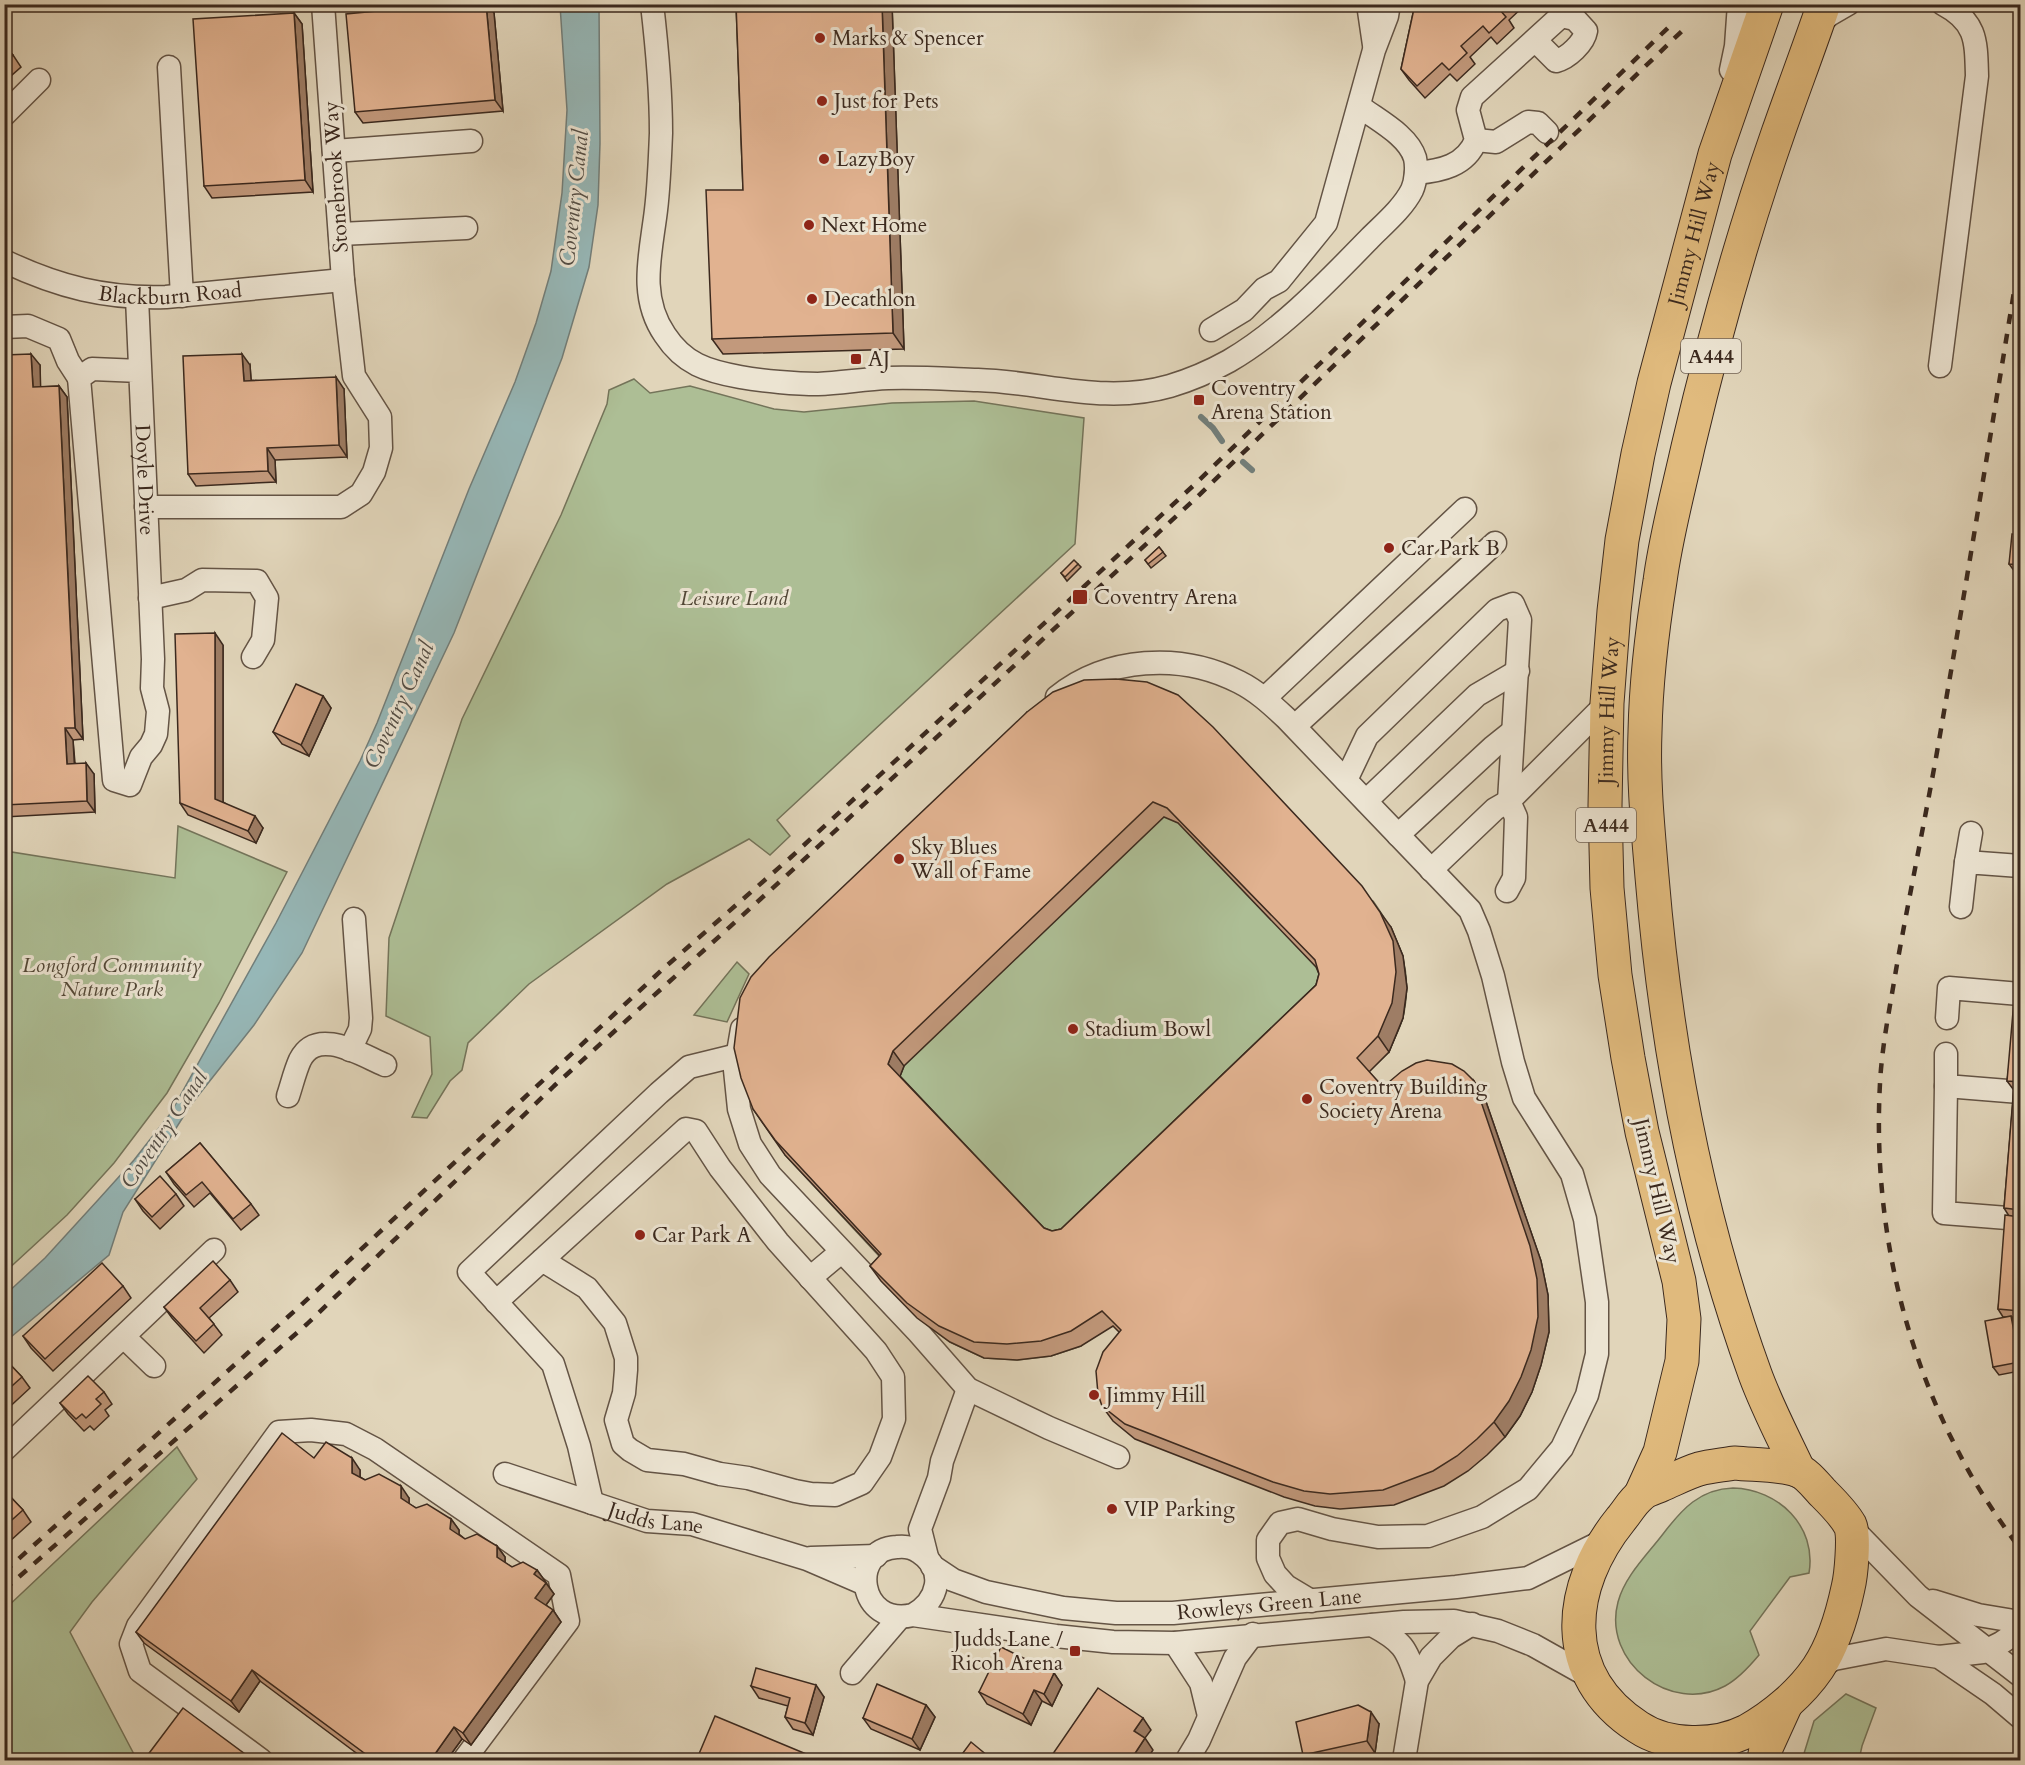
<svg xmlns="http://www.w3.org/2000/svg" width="2025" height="1765" font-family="Cardo,serif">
<rect width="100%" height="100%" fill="#e1d5ba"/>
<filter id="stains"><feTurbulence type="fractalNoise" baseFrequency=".00333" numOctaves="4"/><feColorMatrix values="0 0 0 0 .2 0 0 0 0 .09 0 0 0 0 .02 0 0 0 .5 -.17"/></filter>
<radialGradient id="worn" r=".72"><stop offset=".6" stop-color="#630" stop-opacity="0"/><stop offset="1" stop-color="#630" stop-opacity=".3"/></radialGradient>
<g fill="#adbe95" stroke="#74745a" stroke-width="1.5">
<path d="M634,379L650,393L690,386L774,409L804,412L892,403L974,401L1084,418L1075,544L777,820L790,836L770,855L749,839L667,884L529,984L468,1043L462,1070L450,1081L427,1118L412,1117L432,1074L430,1037L386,1016L389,938L462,719L561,515L607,404L609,390Z"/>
<path d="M1038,727L1373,901C1399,938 1414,970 1403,1017C1400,1029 1393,1041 1389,1052L1081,1346L1051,1356L1018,1360L984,1358L950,1342L917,1318L892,1270L785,1155Z"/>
<path d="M178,826L287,872L219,1003L167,1093L114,1163L67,1215L5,1272V851L175,878Z"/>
<path d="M737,962L749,974L727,1022L694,1015Z"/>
<path d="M177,1447L197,1479L92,1602L70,1632L137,1760H5V1609Z"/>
<path d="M1733,1488C1778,1489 1817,1526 1809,1573L1790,1577L1750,1631L1759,1655C1749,1667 1738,1679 1725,1686C1671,1715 1602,1662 1618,1602C1625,1576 1647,1555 1663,1534C1682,1509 1700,1489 1733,1488Z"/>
<path d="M1846,1694L1876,1708L1862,1746L1859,1760H1802L1814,1721Z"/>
</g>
<path fill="#96b7b7" stroke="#727e7a" stroke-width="1.5" d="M560,5H599L600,143L598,205L589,267L562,358L454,633L302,953L254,1025L190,1106L123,1212L109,1255L5,1342V1295L45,1258L98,1200L134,1160L170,1114L276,923L360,761L377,723L469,489L515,382L536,323L551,271L562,193L567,110Z"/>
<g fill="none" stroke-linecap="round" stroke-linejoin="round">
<g stroke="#727e7a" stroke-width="6">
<path d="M1201,417L1213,428L1222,441"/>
<path d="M1243,462L1252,470"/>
</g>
<defs>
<g id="minor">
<path d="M652,4C657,47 661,90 661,133C660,159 659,185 656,210C651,253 638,296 665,335C684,364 707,371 740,377C762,381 796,384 818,384C841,383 865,379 888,378C918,377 949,379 978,380C1044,382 1104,405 1170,386C1190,380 1211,371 1229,361C1281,331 1328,281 1370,238C1384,224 1403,208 1412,190C1416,181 1417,167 1415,158C1408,135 1377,120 1359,106"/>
<path d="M1368,4L1374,45"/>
<path d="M1817,26L1829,15L1848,4"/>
<path d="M169,67L182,296"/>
<path d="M1731,70L1736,46L1739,4"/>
<path d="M4,115L39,80"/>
<path d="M1476,140L1496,142L1528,122L1538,123L1547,132"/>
<path d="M334,151L471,141"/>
<path d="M1416,173C1440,171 1466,166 1476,140L1468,110L1472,97L1561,16L1575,19L1586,31C1584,43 1568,58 1556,61L1535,40"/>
<path d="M340,234L466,228"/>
<path id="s1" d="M4,261C59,287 106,299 166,297L343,280"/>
<path id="s2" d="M137,298L153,659L152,688L158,711L156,734L151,745L141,757L130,785L114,780L79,378L92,369L140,371"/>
<path d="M4,327L28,326L59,339L68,361L79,378"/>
<path d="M1211,330L1244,310L1264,289L1279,281L1326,223L1374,50L1387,16L1389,4"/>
<path d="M1940,366L1977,76C1976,41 1977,22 1943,4"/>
<path d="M146,507H341L361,494L374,472L381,448L380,417L354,376L343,280L323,4"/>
<path d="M150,598L186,590L202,580L257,581L267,598L263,640L253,657"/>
<path d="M1057,697C1107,657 1181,652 1239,682C1257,691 1271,704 1286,718L1470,910L1479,931L1493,976L1513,1062L1524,1098L1572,1174L1585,1219L1597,1302V1354L1587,1395L1562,1448L1528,1489L1482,1517L1428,1536L1378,1537L1332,1529L1298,1519L1280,1523L1268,1540V1558L1275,1574L1286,1586L1311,1601"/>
<path d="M1265,698L1465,509"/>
<path d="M1295,726L1495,543"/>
<path d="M1346,780L1367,736L1497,610L1513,604L1520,620L1509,801L1516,817L1514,878L1507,891"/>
<path d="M1366,801L1477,695L1518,671"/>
<path d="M1398,835L1493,747L1513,731"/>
<path d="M1966,862L1971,833"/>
<path d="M1431,870L1495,809L1509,801L1607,703"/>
<path d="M1961,907L1966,862L2020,866"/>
<path d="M1947,1018L1949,988L2020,994"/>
<path d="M742,1029L735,1070L739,1109L750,1144L770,1175L919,1333L968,1389L1049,1428L1118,1457"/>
<path d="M350,1050L360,1029L361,1018L354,919"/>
<path d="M1946,1054V1086L2020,1092"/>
<path d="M1946,1086L1944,1213L2020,1219"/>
<path d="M288,1096C292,1084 295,1071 300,1060C317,1026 361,1055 385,1065"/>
<path d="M810,1278L841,1252"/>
<path d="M496,1302L686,1129L696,1131L720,1168L778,1242L876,1351L893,1377L894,1419L880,1457L862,1483L835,1495L811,1494L795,1491L748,1478L720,1474L684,1464L647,1460L630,1450L623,1444L616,1420L624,1393L626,1370V1358L615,1323L587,1288L542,1260"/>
<path d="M124,1337L154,1366"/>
<path d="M4,1450L214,1250"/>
<path id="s3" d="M505,1474L647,1521L692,1524L807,1559L865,1584"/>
<path d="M592,1503L579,1446L553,1364L469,1272L659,1093L689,1067L738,1055"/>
<path d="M1851,1527L1918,1596L2020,1675"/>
<path d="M927,1557L920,1529L939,1478L942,1461L968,1389"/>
<path d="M811,1558L876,1556"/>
<path id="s4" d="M932,1566L953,1580L986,1592L1063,1608L1116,1613H1173L1456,1587L1528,1578L1605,1540"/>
<path d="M1933,1601L1978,1615L2020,1622"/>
<path d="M913,1615C938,1601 947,1570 919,1552C912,1547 905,1546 897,1547C848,1549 858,1628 913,1615L1056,1636L1113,1642L1175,1643L1404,1622L1454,1621L1498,1631L1533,1645L1590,1677"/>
<path d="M1372,1625C1402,1641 1407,1648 1417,1681"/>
<path d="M1175,1643L1201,1683L1209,1716"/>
<path d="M1939,1657L1983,1652L2001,1643L2020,1630"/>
<path d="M1819,1667L1834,1659L1886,1649L1939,1657L1993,1694L2020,1717"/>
<path d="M852,1673L900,1617"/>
<path d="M261,1760L140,1671L131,1644L138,1626L279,1432L311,1430L346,1434L375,1449L559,1575L568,1621L464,1760"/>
<path d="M1187,1760L1199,1740L1235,1658L1253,1634"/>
<path d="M1404,1760L1417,1681L1431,1657L1451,1637L1472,1624"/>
</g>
<g id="highway">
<path d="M1734,1463C1755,1465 1778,1464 1797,1470C1807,1473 1817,1487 1824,1494C1833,1503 1844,1514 1850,1525C1855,1536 1851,1576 1848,1588C1842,1616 1834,1644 1818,1668C1801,1693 1774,1716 1747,1731C1715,1747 1668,1747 1638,1727C1558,1675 1566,1587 1621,1519C1627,1512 1633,1501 1641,1495C1646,1490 1655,1488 1661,1485C1673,1480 1686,1473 1699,1469C1710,1466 1723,1465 1734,1463Z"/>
<path d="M1799,1471C1784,1439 1767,1407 1755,1374C1697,1214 1666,1046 1652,877C1648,829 1643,780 1645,732C1646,682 1652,631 1660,581C1666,536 1678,492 1688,447C1713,341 1742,236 1778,133C1793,90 1809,48 1824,4"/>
<path id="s5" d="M1641,1494L1660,1452L1682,1361L1684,1319L1679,1281L1642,1132L1628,1058L1615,975L1607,888L1605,806L1607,703L1614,611L1622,540L1638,454L1654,383L1715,154L1767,4"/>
<path d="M1764,1760L1766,1748L1786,1704"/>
</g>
</defs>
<use href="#minor" stroke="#645445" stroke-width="25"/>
<use href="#highway" stroke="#3b291e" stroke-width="35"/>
<use href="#minor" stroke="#ece4d2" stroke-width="22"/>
<use href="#highway" stroke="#e0ba7d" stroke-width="33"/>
<g stroke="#3b291e" stroke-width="4.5" stroke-dasharray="10 10" stroke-linecap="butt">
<path d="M2020,255C1993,420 1966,586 1937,752C1924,825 1909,897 1896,970C1890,1007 1882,1045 1880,1083C1873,1210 1899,1340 1959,1453C1976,1487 1998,1518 2020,1549"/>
<path d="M4,1572L300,1306L664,968L790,858L1194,485L1674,22"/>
<path d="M4,1590L307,1324L554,1086L797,866L1196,498L1682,31"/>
</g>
</g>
<g fill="#c2997c" stroke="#3b291e" stroke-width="1.5" fill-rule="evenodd">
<path d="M350,4H422L354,10Z"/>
<path d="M736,4H892L904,349L723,354L712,339L743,190Z"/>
<path d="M1415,4H1526L1509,20L1514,28L1497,44L1491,37L1470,57L1475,64L1457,81L1450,74L1425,98L1409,80L1401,69Z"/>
<path d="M294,13L302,24L313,192L212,198L204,186Z"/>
<path d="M494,13L503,111L363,123L355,112Z"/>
<path d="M4,46L13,55L21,67L4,82Z"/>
<path d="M4,355L40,365V387L59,386L67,397L83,739L73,740L75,763L94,774L95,812L4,817Z"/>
<path d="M250,365L251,380L344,389L347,457L275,460L276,482L196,486L188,474Z"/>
<path d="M2020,535V572H2015L2009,564Z"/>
<path d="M1159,547L1166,556L1151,568L1145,560Z"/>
<path d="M1078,564L1081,567L1067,581L1061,573Z"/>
<path d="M223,645V802L263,828L256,843L188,815L180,803Z"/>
<path d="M323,696L331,708L309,756L282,744L273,732Z"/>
<path d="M1027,712L1391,927L1403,956L1407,988L1403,1018L1389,1052L1369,1072L1383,1087L1484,1096L1541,1261L1548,1295L1549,1332L1541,1365L1532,1392L1520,1416L1505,1437L1487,1455L1468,1471L1444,1486L1394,1505L1340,1509L1315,1506L1284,1497L1135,1439L1113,1421L1102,1406L1119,1332L1113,1326L1081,1346L1051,1356L1017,1360L984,1358L950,1342L917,1318L881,1281L870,1266L880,1256L785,1155L753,1109ZM1164,817L1178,823L1316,967L1319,974L1316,985L1061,1229L1052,1231L1044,1228L900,1076L904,1066Z"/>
<path d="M2020,904V1318L2012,1317L2016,1323L2020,1346V1371L1999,1375L1993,1367L2005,1317H2003L1998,1309L2009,1216L2004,1208L2014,1089H2013L2007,1081L2019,990L2014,983Z"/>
<path d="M200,1143L251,1204L259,1215L241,1230L210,1193L194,1207L174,1184L166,1172Z"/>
<path d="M176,1194L184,1206L160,1229L143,1211L135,1199Z"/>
<path d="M230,1280L238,1292L209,1318L222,1335L204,1353L172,1318L164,1307Z"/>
<path d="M123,1286L131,1298L53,1371L31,1348L23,1336Z"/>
<path d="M4,1358L22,1377L30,1388L4,1412Z"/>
<path d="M104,1392L112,1404L105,1410L109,1416L94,1430L90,1426L84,1431L68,1414L60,1403Z"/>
<path d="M314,1458L360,1470V1477L365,1480L409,1498V1504L416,1508L451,1519L459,1530V1534L465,1539L497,1546L505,1557V1563L512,1567L537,1570L554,1594L546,1605L553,1610L561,1622L471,1745L462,1739L446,1761H367L260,1681L239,1712L144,1643L136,1632Z"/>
<path d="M4,1490L23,1510L31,1522L9,1542L4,1537Z"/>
<path d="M1054,1673L1062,1685L1052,1706L1042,1701L1031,1725L987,1704L979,1692Z"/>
<path d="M751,1686L824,1697L813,1735L793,1729L785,1717L788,1706L759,1698Z"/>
<path d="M926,1705L935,1717L920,1750L871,1729L863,1718Z"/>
<path d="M1379,1724L1375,1753L1339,1761H1307L1303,1755Z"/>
</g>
<g fill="#9e7d65" stroke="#3b291e" stroke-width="1.5">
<path d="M486,4H488L494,13L503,111L495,100Z"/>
<path d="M882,4H892L904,349L893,333Z"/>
<path d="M294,13L302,24L313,192L305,180Z"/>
<path d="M31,354L40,365L41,399L33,387Z"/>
<path d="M242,354L250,365L252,392L244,381Z"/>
<path d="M336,377L344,389L347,457L339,445Z"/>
<path d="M59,386L67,397L83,739L75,728Z"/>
<path d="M267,448L275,460L276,482L268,471Z"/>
<path d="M215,633L223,645V811L215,799Z"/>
<path d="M323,696L331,708L309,756L301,745Z"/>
<path d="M65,728L73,740L75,775L67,764Z"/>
<path d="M86,763L94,774L95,812L87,801Z"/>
<path d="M255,816L263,828L256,843L248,831Z"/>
<path d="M1380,912L1391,927L1403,956L1407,988L1403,1018L1389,1052L1378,1036Z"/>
<path d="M893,1051L904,1066L899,1079L888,1064Z"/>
<path d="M1474,1081L1484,1096L1541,1261L1548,1295L1549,1332L1541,1365L1532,1392L1520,1416L1505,1437L1494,1422Z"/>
<path d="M2011,1316L2016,1323L2020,1346V1364Z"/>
<path d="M352,1458L360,1470V1484L352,1473Z"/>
<path d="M401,1486L409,1498V1510L401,1498Z"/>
<path d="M451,1519L459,1530V1541L450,1529Z"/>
<path d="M497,1546L505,1557V1569L497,1557Z"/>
<path d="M537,1570L545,1581L542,1586L534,1574Z"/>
<path d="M546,1583L554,1594L543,1609L535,1598Z"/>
<path d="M553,1610L561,1622L471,1745L463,1733Z"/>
<path d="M252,1670L260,1681L239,1712L231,1701Z"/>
<path d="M1054,1673L1062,1685L1052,1706L1044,1694Z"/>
<path d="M816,1685L824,1697L813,1735L805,1723Z"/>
<path d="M1034,1690L1042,1701L1031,1725L1023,1714Z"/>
<path d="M926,1705L935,1717L920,1750L912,1739Z"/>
<path d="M1371,1712L1379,1724L1375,1753L1367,1741Z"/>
<path d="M1143,1718L1151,1730L1142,1742L1134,1731Z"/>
<path d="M454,1727L462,1739L446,1761H430Z"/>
<path d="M1145,1738L1153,1750L1146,1761H1130Z"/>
</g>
<g fill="#e1b290" stroke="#3b291e" stroke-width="1.5" fill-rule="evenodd">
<path d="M450,4H486L495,100L355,112L346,14Z"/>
<path d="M736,4H882L893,333L712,339L706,190H743Z"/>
<path d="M1415,4H1506L1500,10L1506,17L1489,33L1483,26L1461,46L1467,53L1449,70L1442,63L1417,86L1401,69Z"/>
<path d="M294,13L305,180L204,186L193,19Z"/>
<path d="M4,46L13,55L4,63Z"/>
<path d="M31,354L33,387L59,386L75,728H65L67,764L86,763L87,801L4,805V355Z"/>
<path d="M242,354L244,381L336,377L339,445L267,448L268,471L188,474L183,356Z"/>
<path d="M2012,534L2020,535V565L2009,564Z"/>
<path d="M1159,547L1163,552L1148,564L1145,560Z"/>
<path d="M1074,560L1078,564L1065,577L1061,573Z"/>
<path d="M215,633V799L255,816L248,831L180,803L175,634Z"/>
<path d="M1116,679L1147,682L1178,695L1213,727L1362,886L1380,912L1393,941L1396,972L1392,1003L1378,1036L1357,1058L1383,1087L1402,1071L1416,1063L1427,1060L1452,1064L1464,1071L1474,1081L1530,1246L1537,1279L1538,1317L1531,1350L1521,1377L1509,1401L1494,1422L1477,1439L1457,1456L1433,1471L1383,1490L1330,1494L1304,1491L1273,1482L1125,1424L1102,1406L1098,1394L1096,1371L1103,1352L1121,1330L1102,1311L1071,1331L1041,1341L1007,1344L974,1342L939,1326L907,1303L870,1266L881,1254L775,1140L753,1109L741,1078L734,1048L740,998L751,977L769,957L1027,712L1053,692L1084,680ZM1153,802L1167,808L1315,960L1319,974L1316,985L1061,1229L1052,1231L1044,1228L888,1064L893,1051Z"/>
<path d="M296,684L323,696L301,745L273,732Z"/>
<path d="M2020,904V983H2014Z"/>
<path d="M2015,989L2020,990V1082L2007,1081Z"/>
<path d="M2014,1085L2020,1086V1210L2004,1208Z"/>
<path d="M200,1143L251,1204L233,1219L202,1182L186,1195L166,1172Z"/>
<path d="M160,1176L176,1194L152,1217L135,1199Z"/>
<path d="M2005,1215L2020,1217V1311L1998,1309Z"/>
<path d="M213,1261L230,1280L200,1308L214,1324L196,1341L164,1307Z"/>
<path d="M102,1263L123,1286L45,1359L23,1336Z"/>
<path d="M2011,1316L2020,1362L1993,1367L1985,1321Z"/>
<path d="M4,1358L22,1377L4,1393Z"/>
<path d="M88,1376L104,1392L96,1399L101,1404L86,1418L82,1414L76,1419L60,1403Z"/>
<path d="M282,1433L314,1458L326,1442L352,1458V1473L365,1480L379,1474L401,1486V1498L416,1508L427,1504L451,1519L450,1529L465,1539L477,1534L497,1546V1557L512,1567L523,1562L537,1570L534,1574L546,1583L535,1598L553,1610L463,1733L454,1727L430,1761H375L252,1670L231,1701L136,1632Z"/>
<path d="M4,1490L23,1510L4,1527Z"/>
<path d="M1001,1647L1054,1673L1044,1694L1034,1690L1023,1714L979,1692Z"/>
<path d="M756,1668L816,1685L805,1723L785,1717L790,1698L751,1686Z"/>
<path d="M877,1684L926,1705L912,1739L863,1718Z"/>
<path d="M1098,1688L1143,1718L1134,1731L1145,1738L1130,1761H1048Z"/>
<path d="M1358,1705L1371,1712L1367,1741L1303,1755L1296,1722Z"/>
<path d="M183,1708L253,1760V1761H153L147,1756Z"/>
<path d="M715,1716L823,1761H696Z"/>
<path d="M971,1742L994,1761H957Z"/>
</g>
<g fill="#8f2418" stroke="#ece4d2" stroke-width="2">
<circle cx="820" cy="38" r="6"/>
<circle cx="822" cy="101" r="6"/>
<circle cx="824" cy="159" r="6"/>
<circle cx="809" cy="225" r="6"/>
<circle cx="812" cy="299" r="6"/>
<rect x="850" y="353" width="12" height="12" rx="3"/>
<rect x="1193" y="394" width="12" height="12" rx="3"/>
<circle cx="1389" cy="548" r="6"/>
<rect x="1072" y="589" width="16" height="16" rx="3"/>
<circle cx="899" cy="859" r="6"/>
<circle cx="1073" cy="1029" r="6"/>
<circle cx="1307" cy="1099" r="6"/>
<circle cx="640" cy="1235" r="6"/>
<circle cx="1094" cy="1395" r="6"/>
<circle cx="1112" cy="1509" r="6"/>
<rect x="1069" y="1645" width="12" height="12" rx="3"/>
</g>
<g text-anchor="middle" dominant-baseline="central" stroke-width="6" stroke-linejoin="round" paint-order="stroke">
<g fill="#ece4d2" stroke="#706154" stroke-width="1.5">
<rect x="1681" y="339" width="60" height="34" rx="4.5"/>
<rect x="1576" y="808" width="60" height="34" rx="4.5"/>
</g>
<g font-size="20" font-weight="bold" fill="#3b291e">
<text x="1711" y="356">A444</text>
<text x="1606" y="825">A444</text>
</g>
<g font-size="21" fill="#3b291e" stroke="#ece4d2" text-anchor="start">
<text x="832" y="38">Marks &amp; Spencer</text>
<text x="834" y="101">Just for Pets</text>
<text x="836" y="159">LazyBoy</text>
<text x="821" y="225">Next Home</text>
<text x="824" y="299">Decathlon</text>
<text x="868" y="359">AJ</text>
<text x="1211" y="388">Coventry<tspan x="1211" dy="24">Arena Station</tspan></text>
<text x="1401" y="548">Car Park B</text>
<text x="1094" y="597">Coventry Arena</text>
<text x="911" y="847">Sky Blues<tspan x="911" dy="24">Wall of Fame</tspan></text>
<text x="1085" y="1029">Stadium Bowl</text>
<text x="1319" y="1087">Coventry Building<tspan x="1319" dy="24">Society Arena</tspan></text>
<text x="652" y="1235">Car Park A</text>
<text x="1106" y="1395">Jimmy Hill</text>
<text x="1124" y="1509">VIP Parking</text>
<text x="1063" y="1639" text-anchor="end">Judds Lane /<tspan x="1063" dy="24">Ricoh Arena</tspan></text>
</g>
<g font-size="21" fill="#3b291e" stroke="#ece4d2">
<text transform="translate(336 177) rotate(-94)">Stonebrook Way</text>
<text stroke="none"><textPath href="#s5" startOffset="1284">Jimmy Hill Way</textPath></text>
<text stroke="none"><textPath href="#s1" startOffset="172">Blackburn Road</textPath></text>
<text stroke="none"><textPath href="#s2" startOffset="182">Doyle Drive</textPath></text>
<text stroke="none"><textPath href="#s5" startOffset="798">Jimmy Hill Way</textPath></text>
<text transform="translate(1657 1191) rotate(77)">Jimmy Hill Way</text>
<text stroke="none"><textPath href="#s3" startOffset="158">Judds Lane</textPath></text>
<text stroke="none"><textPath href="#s4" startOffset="346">Rowleys Green Lane</textPath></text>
</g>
<g font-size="21" font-style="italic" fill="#524736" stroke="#ece4d2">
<text x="734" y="598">Leisure Land</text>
<text x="112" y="965">Longford Community<tspan x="112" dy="24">Nature Park</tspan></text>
</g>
<g font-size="22" font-style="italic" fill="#524c44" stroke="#ece4d2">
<text transform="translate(574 198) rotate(-84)">Coventry Canal</text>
<text transform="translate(399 705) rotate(-65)">Coventry Canal</text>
<text transform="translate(164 1129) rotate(-56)">Coventry Canal</text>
</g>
</g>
<rect width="2025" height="1765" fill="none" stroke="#e1d5ba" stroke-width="24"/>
<rect x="6" y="6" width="2013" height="1753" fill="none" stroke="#3b291e" stroke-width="3"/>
<rect x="12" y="12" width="2001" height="1741" fill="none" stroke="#3b291e" stroke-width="1.5"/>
<rect width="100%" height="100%" filter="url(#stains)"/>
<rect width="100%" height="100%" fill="url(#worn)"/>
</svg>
